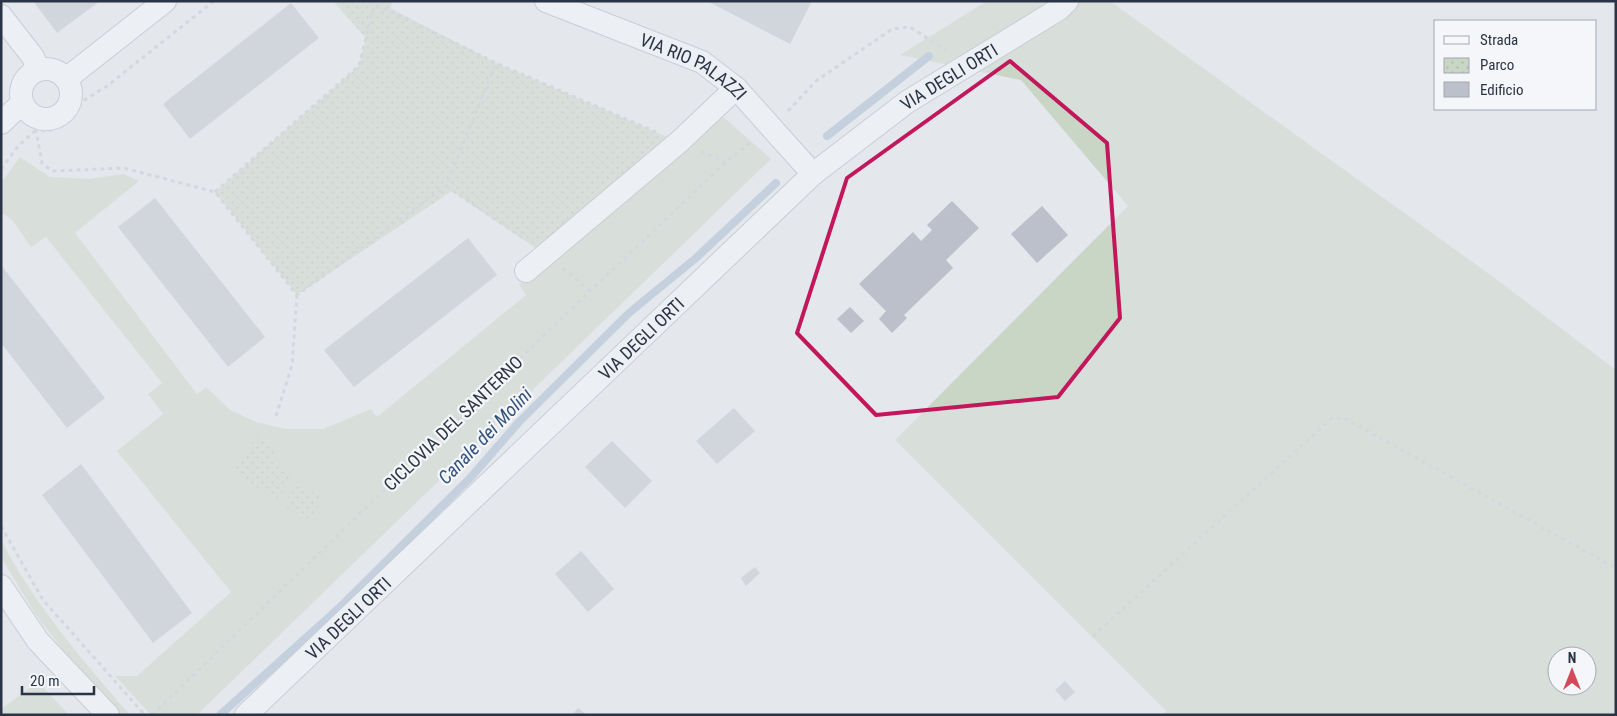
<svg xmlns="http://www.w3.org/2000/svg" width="1617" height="716" font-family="'Roboto Condensed',sans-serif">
<defs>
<pattern id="park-dots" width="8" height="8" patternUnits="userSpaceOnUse" patternTransform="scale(1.25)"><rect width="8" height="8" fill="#c9d6c5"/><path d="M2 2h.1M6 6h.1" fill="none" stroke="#adb8ab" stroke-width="1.8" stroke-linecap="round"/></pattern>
</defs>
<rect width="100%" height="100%" fill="#e4e7ec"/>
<g fill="#c9d6c5" fill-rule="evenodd">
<path d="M987,1H1110L1496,279L1616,370V715H1162L1166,711L895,440L1128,206L1021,80L900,55ZM1557,656H1587V686H1557Z"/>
<path d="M721,115L771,159L197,715H151L115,676H137L231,592L117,451L163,414L148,394L162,383L46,237L31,247L13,221L1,212V183L20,157L50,177L89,179L123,174L139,181L75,233L197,394L206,387L230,410L256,422L286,429H323L371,409L377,417L526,295L519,285Z"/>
<path d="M1,540C36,607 81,658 130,715H121L73,663L36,615L1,557Z"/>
<path d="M38,682L69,715H1V709Z"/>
</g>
<g fill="url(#park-dots)">
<path d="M333,1H393L390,8L496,63L679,142L546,255L452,191L297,295L215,192L359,66L366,38Z"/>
<path d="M256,437L276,450L270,460L294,477L276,501L233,470Z"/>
<path d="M299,482L323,500L306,523L283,504Z"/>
</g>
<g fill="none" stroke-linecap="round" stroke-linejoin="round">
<g stroke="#9fb4cc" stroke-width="8">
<path d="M827,136L929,56"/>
<path d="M220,715L338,609L471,477L519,422L629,313L696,258L776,183"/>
</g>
</g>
<g fill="#bbc0ca">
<path d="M33,1H100L57,33Z"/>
<path d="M707,1H812L790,44Z"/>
<path d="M291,3L319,38L190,139L163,104Z"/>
<path d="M155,198L265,337L228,367L118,227Z"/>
<path d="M952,201L979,228L946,260L953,268L904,315L907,318L892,333L879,319L886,311L859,284L913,232L921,241L932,230L927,225Z"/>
<path d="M1042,206L1068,235L1037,263L1011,234Z"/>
<path d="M468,238L497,275L354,387L324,350Z"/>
<path d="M1,265L105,398L67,428L1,343Z"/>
<path d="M850,307L864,321L851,333L837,319Z"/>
<path d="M734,408L755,431L717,464L696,441Z"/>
<path d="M612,441L652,481L625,508L585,467Z"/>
<path d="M81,464L192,613L153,643L42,495Z"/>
<path d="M581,551L614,589L588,612L555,574Z"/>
<path d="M755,567L760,573L746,586L741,578Z"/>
<path d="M1065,681L1075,692L1065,701L1055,690Z"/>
<path d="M578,708L587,715H572Z"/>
</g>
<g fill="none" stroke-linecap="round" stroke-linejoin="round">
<defs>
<g id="street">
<path id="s1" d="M546,1L702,62L736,88L813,174"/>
<path d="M1,16L33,57L38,70"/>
<circle cx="46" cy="94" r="25"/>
<path d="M66,79L165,1"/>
<path d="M1,123L22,103"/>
<path d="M526,271L679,142L736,88"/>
<path d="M1,586L38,641L108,715"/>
<path id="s2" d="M246,715L813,174L907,102L1059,9L1067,1"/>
</g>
</defs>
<use href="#street" stroke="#a9aeb7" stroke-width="24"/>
<g stroke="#c2c5cb" stroke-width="3" stroke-dasharray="4 4" stroke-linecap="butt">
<path d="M214,1L107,86L83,101L73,118L62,126L49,131L36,130L42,163L52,171L124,168L215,192L297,295L446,186L496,63"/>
<path d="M369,1L496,63L656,132"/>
<path d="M788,111L816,81L892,29L910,27L946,50"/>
<path d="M701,151L726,162"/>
<path d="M1,169L19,145L36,130"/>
<path d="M446,186L526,240"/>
<path d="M215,192L359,66L375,1"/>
<path d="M563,268L590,291"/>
<path d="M276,416L292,365L297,295"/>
<path d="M1,526L43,600L145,715"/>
<path d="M1093,636L1332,418H1344L1616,568"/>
<path d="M152,715L590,291L726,162L753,141"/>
</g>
<use href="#street" stroke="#f7f8fa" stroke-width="22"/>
</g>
<path d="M0 0H1617V716H0ZM1010,61L1107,143L1120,318L1058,397L876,415L797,333L847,178Z" fill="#e4e7ec" fill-opacity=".55" fill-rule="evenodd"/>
<path fill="none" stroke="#c2185b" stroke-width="4" stroke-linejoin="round" d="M1010,61L1107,143L1120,318L1058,397L876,415L797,333L847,178Z"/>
<g text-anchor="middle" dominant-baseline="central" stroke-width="4.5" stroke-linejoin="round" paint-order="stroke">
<g font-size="18" fill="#2b3445" stroke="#f4f6f9">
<text stroke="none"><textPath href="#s1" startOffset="162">VIA RIO PALAZZI</textPath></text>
<text stroke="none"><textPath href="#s2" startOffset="951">VIA DEGLI ORTI</textPath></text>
<text stroke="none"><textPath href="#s2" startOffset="546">VIA DEGLI ORTI</textPath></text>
<text transform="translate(453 423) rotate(-44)">CICLOVIA DEL SANTERNO</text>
<text stroke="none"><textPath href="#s2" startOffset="141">VIA DEGLI ORTI</textPath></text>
</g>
<g font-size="19" font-style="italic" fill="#34527a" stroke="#f4f6f9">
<text transform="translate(485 436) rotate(-46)">Canale dei Molini</text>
</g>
</g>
<rect width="1617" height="716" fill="none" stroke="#2b3445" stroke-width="5"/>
<rect x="1434" y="20" width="162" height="90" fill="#f4f6f9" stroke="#a4a8b1"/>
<rect x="1444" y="36" width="25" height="8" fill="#f7f8fa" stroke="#a4a8b1"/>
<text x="1480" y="45" font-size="15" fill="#2b3445">Strada</text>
<rect x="1444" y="58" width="25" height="15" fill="url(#park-dots)" stroke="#a4a8b1"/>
<text x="1480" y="70" font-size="15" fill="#2b3445">Parco</text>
<rect x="1444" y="82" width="25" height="15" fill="#bbc0ca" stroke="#a4a8b1"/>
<text x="1480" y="95" font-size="15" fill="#2b3445">Edificio</text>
<g transform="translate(1572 671)"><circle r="24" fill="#f4f6f9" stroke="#a4a8b1"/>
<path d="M0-4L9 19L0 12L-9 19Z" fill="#d1495b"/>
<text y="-8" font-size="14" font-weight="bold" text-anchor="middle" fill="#2b3445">N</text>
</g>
<path d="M22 686v8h72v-8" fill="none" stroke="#2b3445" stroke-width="2.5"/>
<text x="30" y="686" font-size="15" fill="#2b3445" stroke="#f4f6f9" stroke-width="4" paint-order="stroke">20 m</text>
</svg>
